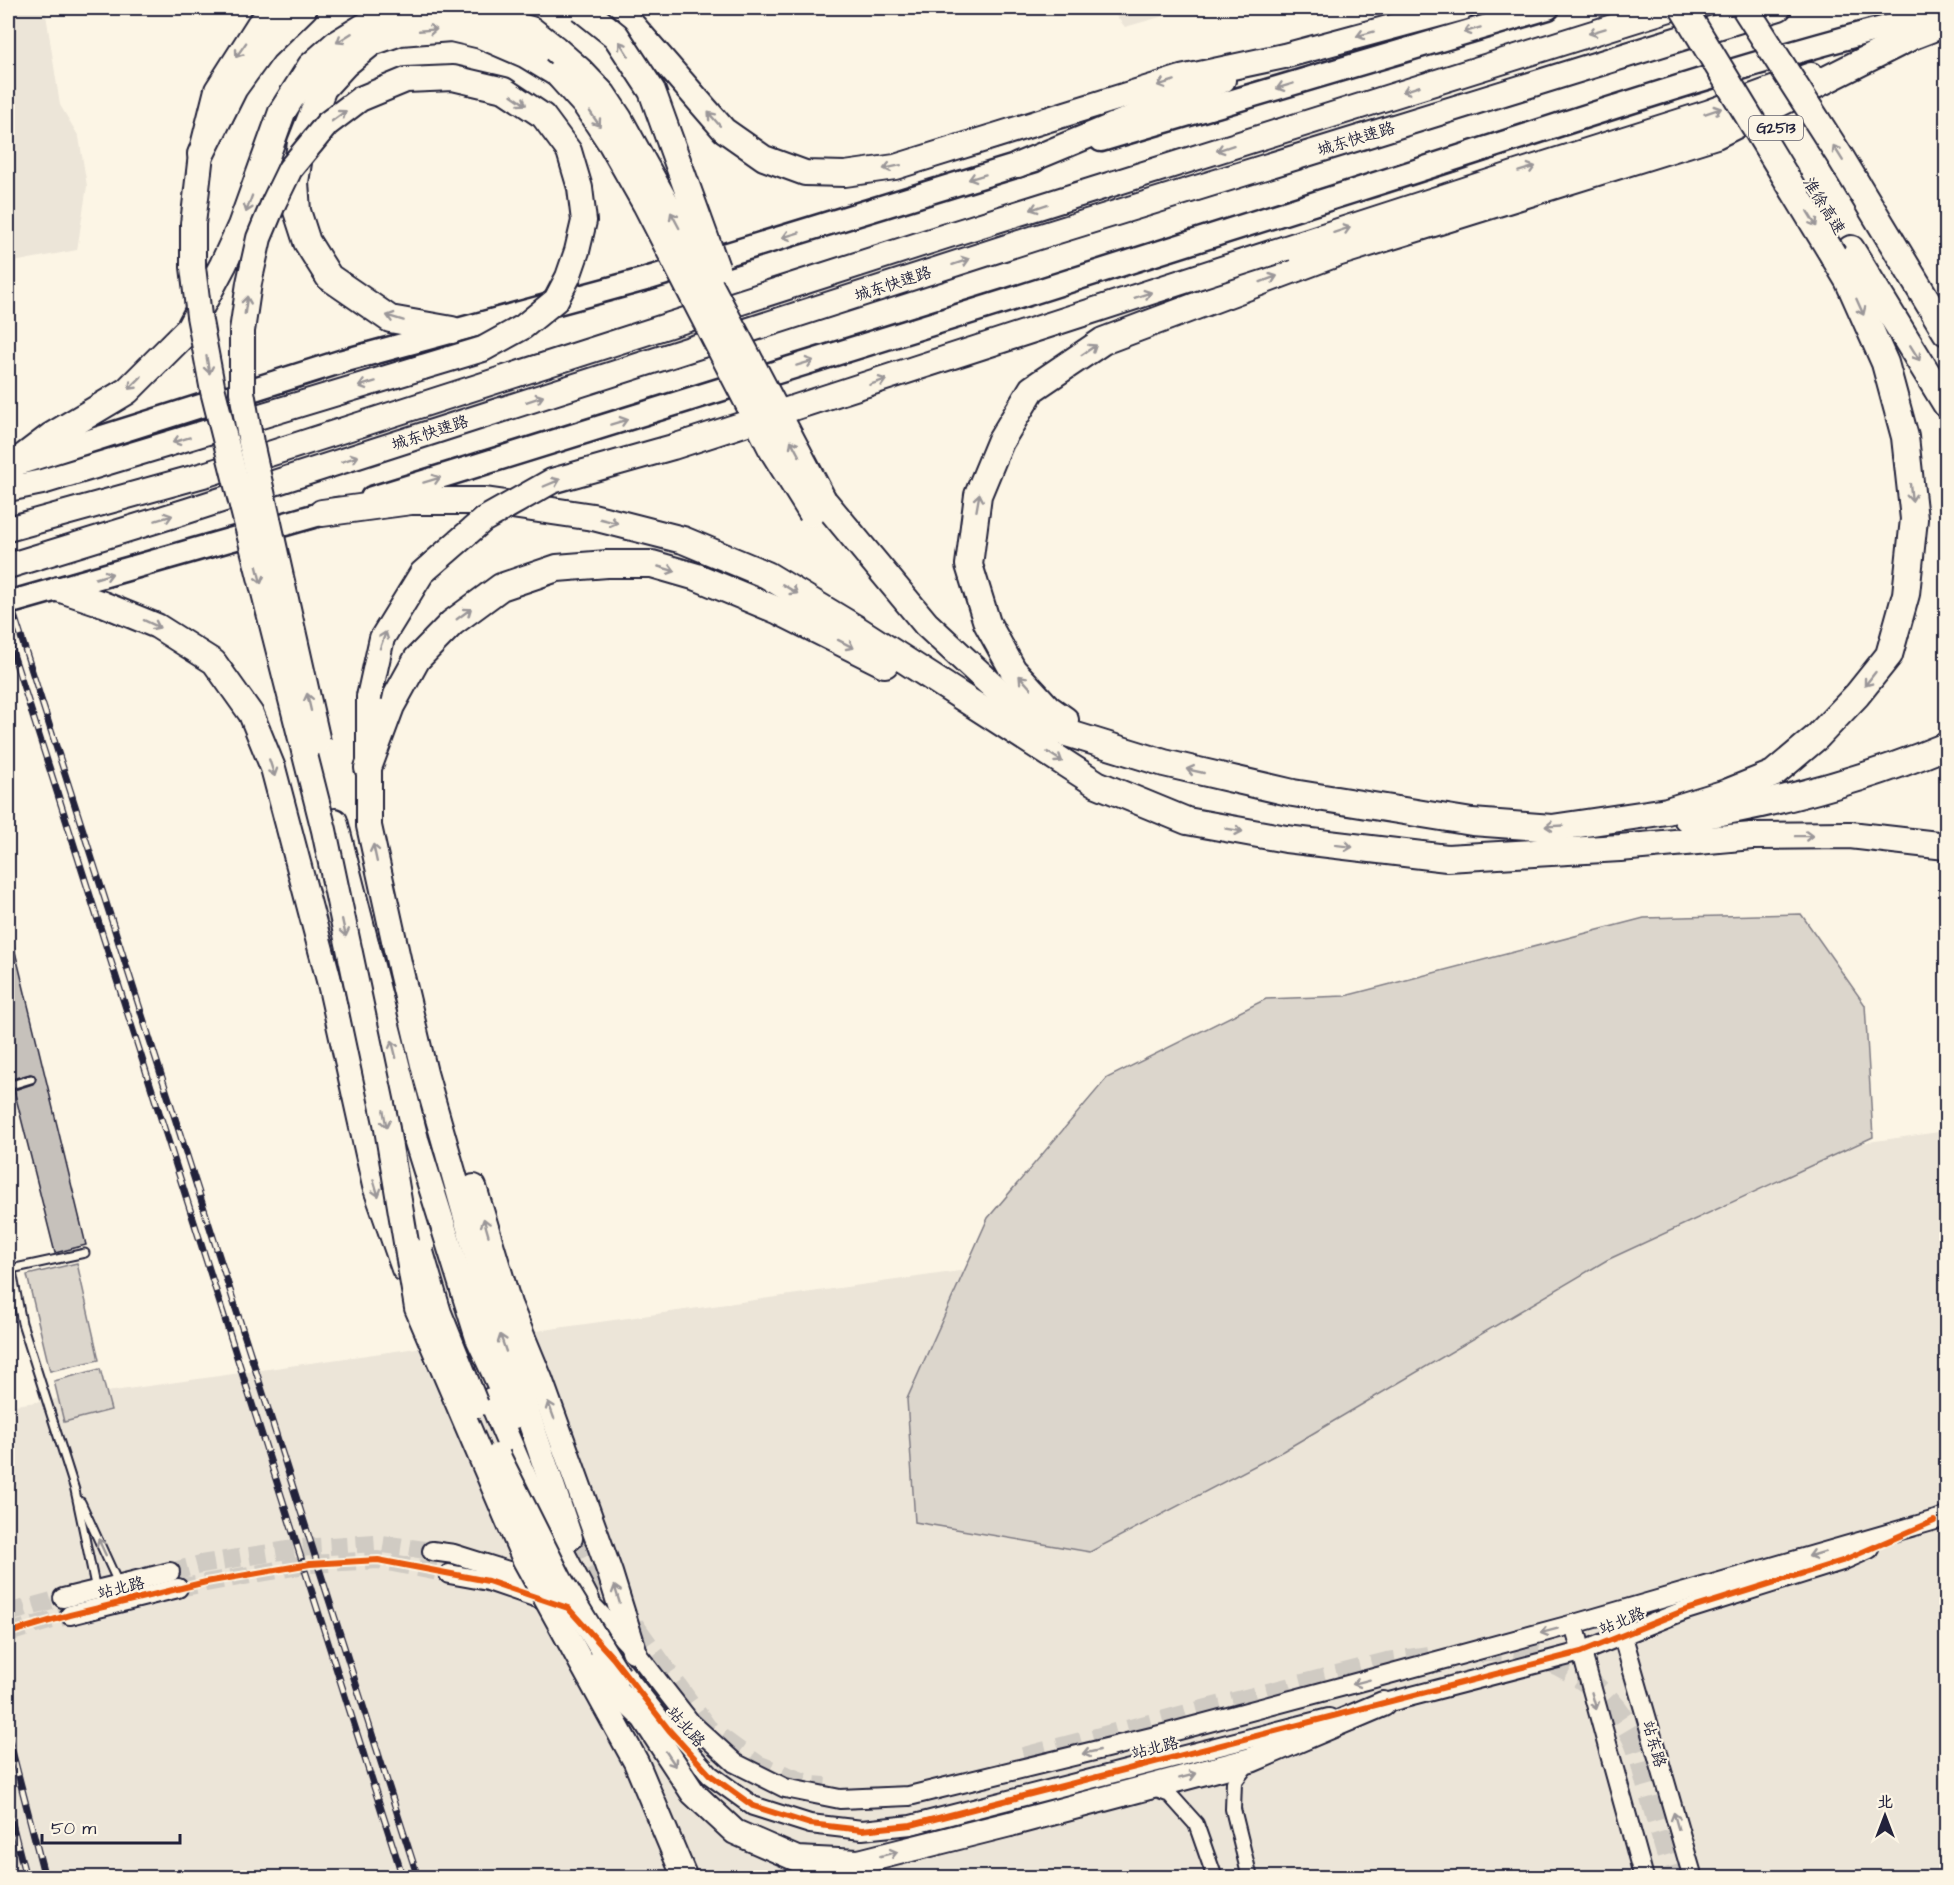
<svg xmlns="http://www.w3.org/2000/svg" width="1954" height="1885" font-family="'Architects Daughter','LXGW WenKai TC',sans-serif">
<rect width="100%" height="100%" fill="#fcf5e5"/>
<filter id="ink" filterUnits="userSpaceOnUse"><feTurbulence type="fractalNoise" baseFrequency=".0167" numOctaves="2"/><feDisplacementMap in="SourceGraphic" scale="12" xChannelSelector="R" yChannelSelector="G"/><feConvolveMatrix kernelMatrix="1 2 1 2 8 2 1 2 1" color-interpolation-filters="sRGB"/></filter>
<g filter="url(#ink)">
<g fill="#ece5d8">
<path d="M8,8H45L60,105L79,137L87,186L77,250L8,263Z"/>
<path d="M1110,8H1192L1125,27Z"/>
<path d="M1946,1131V1877H8V1406Z"/>
</g>
<g fill="#dcd6cc" stroke="#7f7c84" stroke-width="1.5">
<path d="M1801,914L1865,1005L1873,1137L1607,1260L1283,1451L1090,1552L915,1522L907,1399L988,1218L1107,1078L1266,999L1345,996L1644,918Z"/>
<path d="M77,1263L99,1360L50,1371L27,1275Z"/>
<path d="M100,1369L111,1410L64,1422L54,1381Z"/>
</g>
<path fill="#c6c1bb" stroke="#22223b" stroke-width="1.5" d="M8,943H13L86,1245L55,1253L14,1090L33,1084L36,1078L34,1075L30,1074L8,1080Z"/>
<g fill="none" stroke-linecap="round" stroke-linejoin="round">
<g stroke="#d0cbc3" stroke-width="18" stroke-dasharray="18 9" stroke-linecap="butt">
<path d="M170,1572L201,1564L300,1548L376,1543L432,1551"/>
<path d="M178,1588L310,1564L378,1560L449,1574"/>
<path d="M8,1613L63,1598"/>
<path d="M8,1633L70,1615"/>
</g>
<g stroke="#d0cbc3" stroke-width="24" stroke-dasharray="24 12" stroke-linecap="butt">
<path d="M570,1538L706,1730L757,1767L812,1788L825,1789"/>
<path d="M1478,1651C1542,1642 1604,1680 1633,1736C1640,1749 1643,1766 1647,1780C1656,1813 1666,1845 1675,1878"/>
<path d="M1024,1759L1387,1664L1429,1658"/>
</g>
<defs>
<g id="service">
<path d="M8,1086L31,1079"/>
<path d="M8,1250L22,1323L75,1490L96,1590"/>
<path d="M11,1269L85,1253"/>
<path d="M81,1502L119,1585"/>
</g>
<g id="minor">
<path d="M1151,1788L1170,1795L1196,1824L1215,1878"/>
<path d="M1250,1878L1233,1809L1234,1782L1250,1761"/>
</g>
<g id="tertiary">
<path d="M432,1551L454,1554L540,1581"/>
<path d="M449,1574L488,1581L552,1603"/>
<path d="M576,1596L587,1600L634,1650L691,1723L735,1763L785,1788L840,1799L909,1796L1168,1733L1348,1685L1574,1624L1946,1517"/>
<path d="M63,1598L170,1572"/>
<path d="M70,1615L178,1588"/>
<path d="M1619,1623L1693,1878"/>
<path d="M1574,1624L1644,1878"/>
<path d="M615,1661L669,1730L710,1775L753,1806L810,1824L862,1830L911,1825L1329,1718"/>
<path d="M1370,1707L1581,1652L1683,1611L1842,1561L1869,1549"/>
</g>
<g id="primary">
<path d="M1101,140L1548,8"/>
<path d="M20,463L343,361L646,279L1035,160"/>
<path d="M372,498C702,398 1031,293 1360,189C1555,127 1748,60 1946,12"/>
<path d="M8,603L338,509"/>
</g>
<g id="trunk">
<path d="M618,8L724,130L764,158L805,173L845,174L895,167L1181,78L1284,56L1462,8"/>
<path d="M1889,46L1946,24"/>
<path d="M1018,165L1223,80"/>
<path d="M193,224L201,154L217,90L259,24L279,8"/>
<path d="M1286,248L1520,172L1710,112L1811,75"/>
<path d="M8,489L42,482L423,367"/>
<path d="M8,529L207,474L946,236L1673,8"/>
<path d="M8,566L187,511L1035,238L1779,8"/>
<path d="M58,589L103,604L157,626L214,662L251,714L273,768L331,988L375,1186L404,1269"/>
<path d="M369,697V826L401,972L425,1073L492,1309L570,1538"/>
<path d="M335,821L416,1139L478,1338L514,1416"/>
<path d="M474,1187L509,1304L540,1379L610,1573L634,1650"/>
<path d="M491,1400L533,1498L587,1600"/>
<path d="M1010,1824L1251,1760L1383,1704"/>
</g>
<g id="motorway">
<path d="M201,154L234,88L263,48L304,8"/>
<path d="M1890,239L1946,332"/>
<path d="M1851,249L1946,404"/>
<path d="M452,330L390,319L329,277L307,242L297,211L295,182L301,143L323,88L345,64L372,42L400,32L451,28L481,35L525,54L558,74"/>
<path d="M13,465L50,437L127,391L189,329L223,265L241,226L282,112L311,66L336,44L367,25L417,9H452L531,30L555,49"/>
<path d="M823,500L926,624L1008,700L1057,730L1164,763L1293,793L1472,822L1552,828L1667,811L1726,793L1773,774L1817,737L1857,695L1889,655L1906,594L1914,519L1905,437L1885,363L1848,280L1833,255"/>
<path d="M322,513L411,501H485L593,517L683,540L767,575L855,628L1097,784L1187,821L1286,839L1447,858L1620,848L1752,836L1850,835L1946,846"/>
<path d="M1065,720L1048,708L1013,670L987,623L969,565L978,495L1000,442L1032,389L1103,341L1337,253L1716,135L1907,39"/>
<path d="M368,768L391,706L417,659L452,623L501,587L557,568L607,564H652L697,577L779,611L885,664"/>
<path d="M1687,818C1776,804 1864,780 1946,746"/>
</g>
</defs>
<use href="#service" stroke="#22223b" stroke-width="11"/>
<use href="#minor" stroke="#22223b" stroke-width="18"/>
<use href="#tertiary" stroke="#22223b" stroke-width="22"/>
<use href="#primary" stroke="#22223b" stroke-width="27"/>
<use href="#trunk" stroke="#22223b" stroke-width="28"/>
<use href="#motorway" stroke="#22223b" stroke-width="30"/>
<use href="#service" stroke="#fcf5e5" stroke-width="7"/>
<use href="#minor" stroke="#fcf5e5" stroke-width="14"/>
<use href="#tertiary" stroke="#fcf5e5" stroke-width="18"/>
<use href="#primary" stroke="#fcf5e5" stroke-width="22"/>
<use href="#trunk" stroke="#fcf5e5" stroke-width="24"/>
<use href="#motorway" stroke="#fcf5e5" stroke-width="26"/>
<defs>
<g id="rail">
<path d="M8,596L418,1878"/>
<path d="M8,638L403,1878"/>
<path d="M8,1735L45,1878"/>
<path d="M8,1807L26,1878"/>
<path d="M8,1865L11,1878"/>
</g>
</defs>
<use href="#rail" stroke="#22223b" stroke-width="7"/>
<use href="#rail" stroke="#fcf5e5" stroke-width="4.5" stroke-dasharray="14" stroke-linecap="butt"/>
<defs>
<g id="trunk-bridge">
<path d="M193,224V267L199,316L213,391L324,830L386,1123L417,1308L525,1560L636,1762L685,1878"/>
<path d="M369,697L382,638L422,573L483,520L552,481L673,447L1286,248"/>
<path d="M318,742L251,443L242,392V331L249,283L259,238L274,202L290,169L327,124L360,99L406,80L453,78L504,90L543,116L569,151L580,188L584,221L577,251L568,277L556,300L523,327L483,349L423,367"/>
<path d="M421,1252L439,1313L476,1405"/>
<path d="M498,1456L560,1580L618,1675"/>
<path d="M596,1664L611,1686L644,1718L693,1793L735,1832L797,1859L859,1862L1010,1824"/>
</g>
<g id="motorway-bridge">
<path d="M581,8L616,36L652,91L716,268"/>
<path d="M1683,8L1833,255"/>
<path d="M1745,8L1841,158L1890,239"/>
<path d="M555,49L579,70L603,95L619,119L687,242L823,500"/>
<path d="M558,74L586,105L612,144L646,204L772,449L812,513"/>
</g>
</defs>
<use href="#trunk-bridge" stroke="#22223b" stroke-width="28" stroke-linecap="butt"/>
<use href="#motorway-bridge" stroke="#22223b" stroke-width="30" stroke-linecap="butt"/>
<use href="#trunk-bridge" stroke="#fcf5e5" stroke-width="24"/>
<use href="#motorway-bridge" stroke="#fcf5e5" stroke-width="26"/>
<defs>
<path id="cycleway" d="M8,1633L70,1615L206,1582L310,1564L378,1560L488,1581L568,1608L613,1658L669,1730L710,1775L753,1806L810,1824L862,1830L911,1825L1581,1652L1683,1611L1842,1561L1934,1521"/>
</defs>
<use href="#cycleway" stroke="#fcf5e5" stroke-width="10"/>
<use href="#cycleway" stroke="#e8590c" stroke-width="6"/>
</g>
<defs><path id="oneway-shaft" d="M-6 0H5M1.5-3L5.5 0L1.5 3" fill="none" stroke-width="1.6" stroke-linecap="round" stroke-linejoin="round" transform="scale(1.5)"/></defs>
<g stroke="#9a9698">
<use href="#oneway-shaft" transform="translate(428 30) rotate(-5)"/>
<use href="#oneway-shaft" transform="translate(1472 30) rotate(163)"/>
<use href="#oneway-shaft" transform="translate(1597 31) rotate(163)"/>
<use href="#oneway-shaft" transform="translate(1365 34) rotate(165)"/>
<use href="#oneway-shaft" transform="translate(344 38) rotate(148)"/>
<use href="#oneway-shaft" transform="translate(624 49) rotate(-123)"/>
<use href="#oneway-shaft" transform="translate(241 50) rotate(125)"/>
<use href="#oneway-shaft" transform="translate(1166 83) rotate(163)"/>
<use href="#oneway-shaft" transform="translate(1285 86) rotate(163)"/>
<use href="#oneway-shaft" transform="translate(1411 89) rotate(162)"/>
<use href="#oneway-shaft" transform="translate(519 100) rotate(34)"/>
<use href="#oneway-shaft" transform="translate(1713 111) rotate(-19)"/>
<use href="#oneway-shaft" transform="translate(339 116) rotate(-36)"/>
<use href="#oneway-shaft" transform="translate(595 119) rotate(56)"/>
<use href="#oneway-shaft" transform="translate(714 119) rotate(-131)"/>
<use href="#oneway-shaft" transform="translate(1225 148) rotate(162)"/>
<use href="#oneway-shaft" transform="translate(1838 153) rotate(-122)"/>
<use href="#oneway-shaft" transform="translate(892 167) rotate(168)"/>
<use href="#oneway-shaft" transform="translate(1527 169) rotate(-17)"/>
<use href="#oneway-shaft" transform="translate(977 177) rotate(163)"/>
<use href="#oneway-shaft" transform="translate(249 204) rotate(110)"/>
<use href="#oneway-shaft" transform="translate(1039 207) rotate(162)"/>
<use href="#oneway-shaft" transform="translate(1812 219) rotate(59)"/>
<use href="#oneway-shaft" transform="translate(675 220) rotate(-118)"/>
<use href="#oneway-shaft" transform="translate(1342 230) rotate(-18)"/>
<use href="#oneway-shaft" transform="translate(791 235) rotate(163)"/>
<use href="#oneway-shaft" transform="translate(961 262) rotate(-18)"/>
<use href="#oneway-shaft" transform="translate(1269 279) rotate(-20)"/>
<use href="#oneway-shaft" transform="translate(1143 295) rotate(-18)"/>
<use href="#oneway-shaft" transform="translate(246 305) rotate(-82)"/>
<use href="#oneway-shaft" transform="translate(1860 307) rotate(66)"/>
<use href="#oneway-shaft" transform="translate(395 318) rotate(-163)"/>
<use href="#oneway-shaft" transform="translate(1089 350) rotate(-34)"/>
<use href="#oneway-shaft" transform="translate(1915 353) rotate(58)"/>
<use href="#oneway-shaft" transform="translate(805 363) rotate(-17)"/>
<use href="#oneway-shaft" transform="translate(208 365) rotate(80)"/>
<use href="#oneway-shaft" transform="translate(878 382) rotate(-18)"/>
<use href="#oneway-shaft" transform="translate(135 383) rotate(135)"/>
<use href="#oneway-shaft" transform="translate(367 384) rotate(163)"/>
<use href="#oneway-shaft" transform="translate(535 399) rotate(-18)"/>
<use href="#oneway-shaft" transform="translate(619 422) rotate(-17)"/>
<use href="#oneway-shaft" transform="translate(181 440) rotate(163)"/>
<use href="#oneway-shaft" transform="translate(795 448) rotate(-118)"/>
<use href="#oneway-shaft" transform="translate(350 459) rotate(-18)"/>
<use href="#oneway-shaft" transform="translate(432 480) rotate(-17)"/>
<use href="#oneway-shaft" transform="translate(552 483) rotate(-23)"/>
<use href="#oneway-shaft" transform="translate(1911 493) rotate(84)"/>
<use href="#oneway-shaft" transform="translate(978 502) rotate(-80)"/>
<use href="#oneway-shaft" transform="translate(164 518) rotate(-17)"/>
<use href="#oneway-shaft" transform="translate(609 521) rotate(14)"/>
<use href="#oneway-shaft" transform="translate(667 569) rotate(16)"/>
<use href="#oneway-shaft" transform="translate(259 575) rotate(76)"/>
<use href="#oneway-shaft" transform="translate(104 576) rotate(-16)"/>
<use href="#oneway-shaft" transform="translate(790 589) rotate(31)"/>
<use href="#oneway-shaft" transform="translate(464 614) rotate(-36)"/>
<use href="#oneway-shaft" transform="translate(152 624) rotate(25)"/>
<use href="#oneway-shaft" transform="translate(383 640) rotate(-70)"/>
<use href="#oneway-shaft" transform="translate(846 644) rotate(27)"/>
<use href="#oneway-shaft" transform="translate(1870 679) rotate(128)"/>
<use href="#oneway-shaft" transform="translate(1025 682) rotate(-132)"/>
<use href="#oneway-shaft" transform="translate(309 702) rotate(-103)"/>
<use href="#oneway-shaft" transform="translate(1055 757) rotate(33)"/>
<use href="#oneway-shaft" transform="translate(272 768) rotate(72)"/>
<use href="#oneway-shaft" transform="translate(1195 771) rotate(-167)"/>
<use href="#oneway-shaft" transform="translate(1554 826) rotate(177)"/>
<use href="#oneway-shaft" transform="translate(1234 830) rotate(10)"/>
<use href="#oneway-shaft" transform="translate(1804 836) rotate(-1)"/>
<use href="#oneway-shaft" transform="translate(1344 846) rotate(7)"/>
<use href="#oneway-shaft" transform="translate(375 853) rotate(-102)"/>
<use href="#oneway-shaft" transform="translate(344 928) rotate(78)"/>
<use href="#oneway-shaft" transform="translate(394 1049) rotate(-104)"/>
<use href="#oneway-shaft" transform="translate(385 1119) rotate(79)"/>
<use href="#oneway-shaft" transform="translate(376 1188) rotate(73)"/>
<use href="#oneway-shaft" transform="translate(486 1227) rotate(-106)"/>
<use href="#oneway-shaft" transform="translate(503 1343) rotate(-109)"/>
<use href="#oneway-shaft" transform="translate(551 1410) rotate(-110)"/>
<use href="#oneway-shaft" transform="translate(102 1547) rotate(-115)"/>
<use href="#oneway-shaft" transform="translate(1817 1554) rotate(164)"/>
<use href="#oneway-shaft" transform="translate(617 1594) rotate(-107)"/>
<use href="#oneway-shaft" transform="translate(1549 1631) rotate(165)"/>
<use href="#oneway-shaft" transform="translate(1361 1682) rotate(165)"/>
<use href="#oneway-shaft" transform="translate(1594 1701) rotate(74)"/>
<use href="#oneway-shaft" transform="translate(1091 1752) rotate(167)"/>
<use href="#oneway-shaft" transform="translate(671 1759) rotate(56)"/>
<use href="#oneway-shaft" transform="translate(1188 1776) rotate(-15)"/>
<use href="#oneway-shaft" transform="translate(1676 1821) rotate(-106)"/>
<use href="#oneway-shaft" transform="translate(889 1854) rotate(-14)"/>
</g>
</g>
<g text-anchor="middle" dominant-baseline="central" stroke-width="4.5" stroke-linejoin="round" paint-order="stroke">
<rect fill="#fcf5e5" stroke="#63616e" stroke-width="1.5" x="1749" y="116" width="54" height="24" rx="4.5"/>
<g font-size="15" font-weight="bold" fill="#22223b">
<text x="1776" y="128">G2513</text>
</g>
<g font-size="16" fill="#22223b" stroke="#fcf5e5">
<text transform="translate(1356 139) rotate(-17)">城东快速路</text>
<text transform="translate(1824 206) rotate(58)">淮徐高速</text>
<text transform="translate(893 284) rotate(-18)">城东快速路</text>
<text transform="translate(430 433) rotate(-18)">城东快速路</text>
<text transform="translate(121 1588) rotate(-14)">站北路</text>
<text transform="translate(1622 1621) rotate(-22)">站北路</text>
<text transform="translate(686 1727) rotate(49)">站北路</text>
<text transform="translate(1654 1744) rotate(74)">站东路</text>
<text transform="translate(1155 1748) rotate(-14)">站北路</text>
</g>
</g>
<rect width="1954" height="1885" fill="none" stroke="#fcf5e5" stroke-width="30"/>
<rect x="15" y="15" width="1924" height="1855" fill="none" stroke="#22223b" stroke-width="2" filter="url(#ink)"/>
<g transform="translate(1885 1816)" stroke="#fcf5e5" stroke-width="4.5" paint-order="stroke">
<path d="M0-4.5L10 22L0 15L-10 22Z" fill="#22223b"/>
<text y="-9" font-size="16" font-weight="bold" text-anchor="middle" fill="#22223b">北</text>
</g>
<path d="M42 1834v9h138v-9" fill="none" stroke="#22223b" stroke-width="3"/>
<text x="51" y="1834" font-size="18" fill="#22223b" stroke="#fcf5e5" stroke-width="4.5" paint-order="stroke">50 m</text>
</svg>
